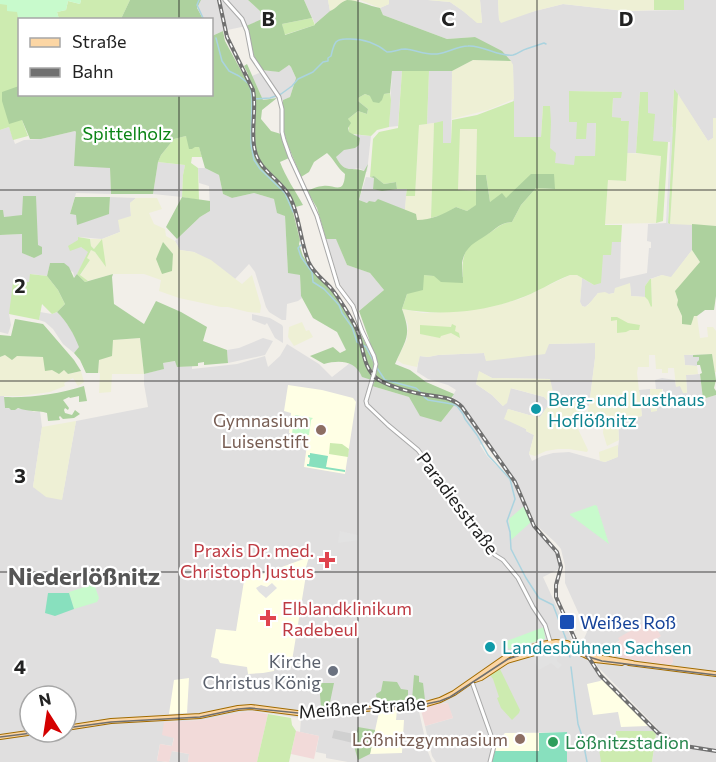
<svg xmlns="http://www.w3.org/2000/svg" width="716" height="762" font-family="Commissioner,sans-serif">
<rect width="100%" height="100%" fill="#f2efe9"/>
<g fill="#e0dfdf" fill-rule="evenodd">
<path d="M201,0H248L260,11L262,20L246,26L223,31L212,36V20L203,19L197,8Z"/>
<path d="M304,0H328L330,11L315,24Z"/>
<path d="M389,0H428L450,2L463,11L478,23L482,22L480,0H498L499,20L563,4L625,11L683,10L684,0H716V118H713V138L708,141L674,89L671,142H653L648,114L640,92L636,153H627L629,121H621L620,118H612L613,97L621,92L569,91V121L596,122L595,156L574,165L555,164L550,148L543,106L541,137H514L513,65L475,37L447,39L383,15L380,8L389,4Z"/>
<path d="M288,65L291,67L296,78L290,97L283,100L277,98L263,100L252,76L266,70L279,72Z"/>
<path d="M392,71H402L398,126L389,127Z"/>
<path d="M429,71H452L451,143H443V122L427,124Z"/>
<path d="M9,127L15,144L24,140L41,139L75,131L110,168L111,194L76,193L70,214L76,215L109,214L110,197L136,198L130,203L131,216L120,232L102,239L79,237L81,247L89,252L75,278L73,272L50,263L47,276L31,274L29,282L9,314L11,325L8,334L0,332V235L22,234L25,254L34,258L38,246L23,216L3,217V210H0V130Z"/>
<path d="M347,134L371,136L367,172L358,168L351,170L345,168L338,162L336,157Z"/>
<path d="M158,162L185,165L183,175L182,197L153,194Z"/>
<path d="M198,168H205L219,175L223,194L232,198L254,193L274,199L285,216L288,272L300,275L301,296L302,298L298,301L287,304L286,320H282L269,312L266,307L255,272L249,264L235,279L194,252L180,250L175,241L200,217L210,211L209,186L199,183Z"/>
<path d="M366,177L374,178L373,189L382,191L407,188L405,210L378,200L376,202L367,203L359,200Z"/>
<path d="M666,223L692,224V250L671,278L662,275L650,279L645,286V297L631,296L630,284L614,293L609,294L598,293L591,302L585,307L582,306L580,302L582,278L594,285L603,255L612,242H621L620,279L647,273L649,248H651V242L647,241L648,224Z"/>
<path d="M336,238L347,265L370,273L384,290L359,311L340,284L326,239Z"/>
<path d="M40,312L52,314L57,312L64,319L75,336L80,347L74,353L63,344L53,329L45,322L39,320Z"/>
<path d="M252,314L270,318L282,325L283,327V343L275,338L267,323L265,325L252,320Z"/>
<path d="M263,338L273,341L265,355L228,363L227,350L239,348Z"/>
<path d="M595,343V358L589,406L553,396L550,379L492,378L480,372L476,384L492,395L503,406L510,388L544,397L550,403L540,417L529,415L508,409L505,418L526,429V431L534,435L529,454L532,461L542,456L553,453L569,452L605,462L617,457L619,440L618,423L642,416L639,390L650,389L651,411H657V401L663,400V389H656L655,380L662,378L675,380L676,386H680L687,393L686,375L700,374L703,399L716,395V762H652L657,728L597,666V663L581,645L587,632L565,583V566L561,549L555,542L536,525L520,489L500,457L461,403L452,397L456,390L448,385L428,379L417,372L419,356L428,357L438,355L484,353L486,360L549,344ZM661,636L648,643L652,652L663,653L673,662L670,665L621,658L614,644L620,640Z"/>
<path d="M287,344L319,364L332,377L350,363L375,381L372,386L409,397L441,422L456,403L464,411L485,442L480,445L487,456L516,485L533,527L554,549L559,558V569L543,577L573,642L589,660L597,672L653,731H616V746L601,762H567L566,732L505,733L497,745L492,762H436L432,756L425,726L453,718L447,703L418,707L428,752L432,762H348L326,758V754L316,752L319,736L300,732L301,718L253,711L242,712L202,720L164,722L174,737L172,746L160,744L157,760L166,762H0V396H4L5,408L28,409L34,412L40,411L42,427L33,487L62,499L76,421L148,407L144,384V374L163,369V363L176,361L177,367L192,366V369L237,364L265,356L268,367L280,356ZM30,696H66V732H30Z"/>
<path d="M684,355H693L694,357L699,356V360L697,362V366L685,365Z"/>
<path d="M171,751L189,754L188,762H169Z"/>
</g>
<g fill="#f2dad9">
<path d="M651,619L661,636L648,644L653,652L662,653L663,651H670L673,659V662L670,665L621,658L613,650L614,644L620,641L618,638Z"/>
<path d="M448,703L453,718L425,726L420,706Z"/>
<path d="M253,711L268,714L257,762H188L189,754L172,751L169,762L157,761L160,744L172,746L174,738L162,735L164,722L202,720L242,712Z"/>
<path d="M296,731L319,736L314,759L291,754Z"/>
</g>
<g fill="#ffffe5">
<path d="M288,385L322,390L353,398L356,402L345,474L304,467L308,437L289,433L291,413L284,411Z"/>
<path d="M309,557L304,574L306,575L291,667L281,669L282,658L276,657L274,671L263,673L248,674L247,667L220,663L218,659L211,657L216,629L236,631L244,581Z"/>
<path d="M189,678L187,713L169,714L174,680Z"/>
<path d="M603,679L648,726L621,727L618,712L593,715L587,684L600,681Z"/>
<path d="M397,710L396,720H404L402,753L370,754L379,712Z"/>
<path d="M505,733H539V751H495L497,745Z"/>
</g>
<path fill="#d0d0d0" d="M334,730L354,734L353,743L332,738Z"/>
<g fill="#eef0d5">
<path d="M328,0H389V4L380,8L360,0L330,11Z"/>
<path d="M428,0H480L482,23H477L463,11L450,2Z"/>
<path d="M498,0H654V10L625,11L563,4L535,11L501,23L499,20Z"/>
<path d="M473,60L511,61L513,65L514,99L488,110L452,119V71Z"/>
<path d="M678,94L708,141L713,138V118H716V226L670,224Z"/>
<path d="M434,123L431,218L426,220H416L405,210L406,196L415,195L419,125Z"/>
<path d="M459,129H477L476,191H458Z"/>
<path d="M627,153L661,155L656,223L605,224L608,180L626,181Z"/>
<path d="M136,198H157L162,209L149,213L154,224L165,229L166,236L175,241L180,250L194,252L211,260L242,284L252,275L261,306L260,313L248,312L228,307H221L179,298L159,291L161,280L144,274H113L88,281L80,276L90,260L87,258L91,250L95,252L105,265L101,240L94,249L91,246L90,239H102L120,232L118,220L131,216L130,203Z"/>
<path d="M692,250L700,262L677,305L682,316V324L694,316H697L700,338L708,337L707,327H713L716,331V372H714L712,354L684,355L685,365L697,366L698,374L686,375L687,393H683L680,386L676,387L674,368H668V373H662V369H656L655,355H649V367H638L637,373L642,416L618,423L619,440L607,446L603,433L604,420L586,418L589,406L595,358V343L549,344L545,354L486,361L484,353L438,355L428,357L420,356L417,367L403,364L397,360L407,339L408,325L402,309L423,313L464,311L502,304L520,299L570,275H577L582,278L580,302L582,306L585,307L588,305L598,293L605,292L609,294L614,293L615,288L630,283L631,296L645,297L648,300L651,306H652L651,279L662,275L671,277Z"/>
<path d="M302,322L306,331L309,330L313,337L294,346L288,337L289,327Z"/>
<path d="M140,338L144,374H112L111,392L99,393L100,373H98L99,360L113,340Z"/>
<path d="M5,355L43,357L52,370H64L68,374L81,371L84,382L78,386L73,378L64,383L65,386L50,392L21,396H0V357Z"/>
<path d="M479,371L492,378L550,379L554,396L582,405L577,422L578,429L588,450L587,452L569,449H558L546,451L535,456L529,454L534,435L526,431V429L504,419L508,409L529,415L540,417L550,403L544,397L511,388L507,403L503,406L492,395L476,384Z"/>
<path d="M650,389H662V398L657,399V411L651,412Z"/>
<path d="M76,421L62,500L46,497L33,487L42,427Z"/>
<path d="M618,445V457L605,462L600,461L599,452Z"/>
</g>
<g fill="#cdebb0">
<path d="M81,0H130L121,19H59L57,12L66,10L68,1L80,4Z"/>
<rect x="654" y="0" width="30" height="10"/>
<path d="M0,4H7L18,11L20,22V94L22,120L28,136L13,140L9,127L0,130Z"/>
<path d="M312,18L315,25L284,35L282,24Z"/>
<path d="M402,71H429L427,124L419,125L415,196H406L407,189H397L396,182L384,184L374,176L370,177L373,139L379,132L398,128Z"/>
<path d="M674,89L678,94L670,224L668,223Z"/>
<path d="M569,91L622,92L621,98H613L612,117L621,118V121H629L626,181L608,180L605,225H622L621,242H612L611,255H603L601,283L594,285L577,275H570C552,282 536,293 518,299C482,312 440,316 402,309L407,294L423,275L463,277C462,266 462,254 470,245C475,239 485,236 491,232C500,226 501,223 512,222L521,205L536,188L554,189V174L506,199L490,202L486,175H476L477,129H460L458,190L476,191L477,205L467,211L456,207L445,214L431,218L434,123L443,121V143H451L452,120L477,115L514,101V137H541L543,106H550L551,122L550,148L556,153L555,163L574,165L575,156H595L596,123H587L586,139H576L577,122H569Z"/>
<path d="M640,92H648V113L655,114L653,141L668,142L663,221L656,223L661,156L636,153Z"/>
<path d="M390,93L391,100L389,127L377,130L371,136L352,134L349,133L348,119L358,111L367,114L368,109L358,101V98L365,94L370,96Z"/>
<path d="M186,136L194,147H199L202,157H192L191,163L198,168L199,200L182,197L183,175L185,165L158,162L161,155L174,139Z"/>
<path d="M78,237L90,239L91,246L94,249L102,239L106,267L95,252L91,250L87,258L90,260L80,275L88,281L85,282L77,274L88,252L81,247L70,251L68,246L78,240Z"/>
<path d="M30,274L47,276L58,290L65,304L57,312L52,314L42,304L39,320L9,314L13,282H29Z"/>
<path d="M650,279H651L652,306L651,307L648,300L645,297V286Z"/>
<path d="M611,317H617L628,323L640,325L639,330H630L626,332L617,333V320L611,321Z"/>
<path d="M452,324L456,326L455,331L459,333L460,338L451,333L441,336L440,338L420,334V325L451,327Z"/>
<path d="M330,443L342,444L349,449L348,457L329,454Z"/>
<path d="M500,669L520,710L519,713L512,720L501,708L497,698L499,697L493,679L490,675Z"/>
<path d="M268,714L291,718L292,725L296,731L289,762H257Z"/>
<path d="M616,731H653L656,734L652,762H601L599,749L615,746Z"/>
</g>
<g fill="#add19e">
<path d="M130,0H201L197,8L203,19H121Z"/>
<path d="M248,0H304L312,18L282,24L285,35L315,25V24L330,11C336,9 340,2 347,0C358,0 369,6 380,8L383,15L447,39L475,37L502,51L511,61L473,60L452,71H392L390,93L384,94L382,100L379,103L373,102L370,96L365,94L358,98V101L368,109L367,114L358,111L348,119L351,123L348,128L349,132L360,138L359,145L355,148L344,150L336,157C345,175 352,166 364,171L368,164L359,200L367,203L369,201L375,202L378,199L416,214L417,220C431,220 444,214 456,207L467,211L476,205V175H486L490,202L502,193L506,198L531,174H554L555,189L536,188L521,205L512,222C501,223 499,226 491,232C477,242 465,245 462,263C462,270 463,276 463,283L441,282L434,276L424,275L423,290L407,294L402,309C412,336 406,339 395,364L410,370L426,382L454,394L450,400L456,403L441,422L420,416L409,397L372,386L375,381L362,377C355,360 339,360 324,364L310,356L333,347L340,353L346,350L337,332L313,318L301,296L300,275L288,273L285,216L277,213L274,199L254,193L232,198L223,194L219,175L205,168L199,147H195L192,149H189L186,136L174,139L161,155L158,162L153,194H111L110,168L74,166L76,132L75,131L41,139H30L22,120L9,124L2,101V92L19,86L20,94H212V35V36L223,31L225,41L244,76L248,74L244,66L247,64L263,100L277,98L262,110L261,119L271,131L281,134L289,158L280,162C285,176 296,192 303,205L292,208L300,240L299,244L303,256L316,274L326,282L354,320L372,357L369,339L359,311L384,290L370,273L347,265L336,239H326L317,208L307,191C312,189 318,186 323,186C334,184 344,196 345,174C337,168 334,159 327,153L314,162L309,172L301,177L287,143L283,128V100L290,97L296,78L291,67L289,65L279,72L262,70L254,56L246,26L262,19L260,11Z"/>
<path d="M374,176L384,184L396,182L397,189L382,191L373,189L374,178L370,177Z"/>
<path d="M23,196H36L38,245L42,247V254L34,258L22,253V234L0,235V210H3L4,217L22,215Z"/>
<path d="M75,197H110L109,214L77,225L76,215L70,214Z"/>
<path d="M182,197L210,201V211L200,217L177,239L166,227Z"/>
<path d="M692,224L716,226V296L714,310H705L697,316H694L691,325L682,324V316L677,305L678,300L675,291L700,262L692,250Z"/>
<path d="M163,242L173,254L172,271L162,274L156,259Z"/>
<path d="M50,263H64L69,267L74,278L77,274L85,282L113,274L112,277L114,304L144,324L156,301L181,312L207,327L203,341L227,350L228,363L204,365V362L198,363V366L177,367L175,361L163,363L164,369L144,374L140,338L113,340L112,356L99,360L98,373H86L80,360L74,353L79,347C74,334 67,322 57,312L65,304L58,290L47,276Z"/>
<path d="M15,319L43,324L74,360L81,371L68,374L64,370L59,374L52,370L45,371L43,357L17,356L12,360L5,355L0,357V335L11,336Z"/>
<path d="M712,354L716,380L714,388L716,391V395L703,399L700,374L702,373L700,365H697V362L699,360V357H693V355Z"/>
<path d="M84,386L87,401L79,402V396L70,398L69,397L63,400L69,408L68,410L65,408L64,410L65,413L72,415L75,410L80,414L74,418L63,419L60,416L59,417L60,420L48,421L47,413C37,410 28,412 18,408L15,410H11L9,408H5L4,397C31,398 59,394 84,386Z"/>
<path d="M414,675L419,676V682L423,683L425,700H412Z"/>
<path d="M383,681L397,682L401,689L408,690V700L377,703L376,694L381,691Z"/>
<path d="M319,683H334L329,707H321Z"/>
<path d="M358,727L375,730L370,754L358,760L354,746Z"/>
</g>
<g fill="#c8facc">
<path d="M0,0H81L80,4L68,1L66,10L57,12L59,19L20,20L19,22L17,12L7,11V5L0,4Z"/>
<path d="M295,415L313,418L311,420L309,435L292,433Z"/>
<path d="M595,505L597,506L609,544L570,515V514Z"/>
<path d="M524,506L531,522L511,540L509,519Z"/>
<path d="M94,584L99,598L97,602L74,609L69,592Z"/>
<path d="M544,627L545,639L509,649L504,642Z"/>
</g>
<g fill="#88e0be">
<path d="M310,453L328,456L326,467L345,470V472L307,466V464H309L310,458L308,457V455H310Z"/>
<path d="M48,593H69L74,609L55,616L45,613Z"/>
<path d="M567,732V762H492L495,751H539V733Z"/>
</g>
<g fill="#e2e2e2">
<path d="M671,126L673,127L668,223H666Z"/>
<path d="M340,531L358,535V540L338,543Z"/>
<path d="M272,583L277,588L266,598L259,592L256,588L261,585L267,587Z"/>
<path d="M556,651L557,661L562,665L558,669L551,663L539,670L535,663L534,658Z"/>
</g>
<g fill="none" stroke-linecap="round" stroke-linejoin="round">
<g stroke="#aad3df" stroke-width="1.5">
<path d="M199,0L197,5L204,20"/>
<path d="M216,38L222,61L229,71L239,76L249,84L251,90L252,99L251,144L254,160L260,169L285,193L293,212"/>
<path d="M252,99L270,98L281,94L292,86L298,79L313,72L323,62L328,61V58L331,56C332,52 333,46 336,42C340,38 345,39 350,39C365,39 376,43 387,52C394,52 399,49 405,49C416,50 425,55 437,54C448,53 457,46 468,46C484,45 498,57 513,55C518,54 522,50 526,49C532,47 538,45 544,43L546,44"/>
<path d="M301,245L298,248L301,257L312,272L313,282L324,289L339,305L342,313L352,327L357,342L366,347L375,364"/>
<path d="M377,368L385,380L416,388C422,392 422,397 428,400L452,404L457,406L463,414L465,419L477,435L488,455L510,479L515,499L507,521L510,532L511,549L526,578L539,598L553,605L566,639"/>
<path d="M567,650L570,657"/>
<path d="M571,667L578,724L582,736L587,762"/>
</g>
<defs>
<g id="minor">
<path d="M225,0L242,19L247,31L252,57L279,97L282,109V132L284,140L290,157L317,216L338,286L353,306L362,331L374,356L376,364L374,373"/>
<path d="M373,377L366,401L367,405L388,425L418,450L446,487L490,550L495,555L503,560L518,578L533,607L545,625L552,648"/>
<path d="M472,682L493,741L494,746L490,762"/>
</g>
<g id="major">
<path d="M629,663L716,674"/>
<path d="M475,680L481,678L507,661L555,647L570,648L595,660L622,663"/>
<path d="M66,728L111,721L200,716L238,708L251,707L305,714L426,704L440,700L454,693L510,654L541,644L556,642L567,643L597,657L632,663"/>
<path d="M0,737L35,732"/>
</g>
</defs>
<use href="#minor" stroke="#a9a9a9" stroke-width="5"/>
<use href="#major" stroke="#a06b00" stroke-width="6"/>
<use href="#minor" stroke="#fff" stroke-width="3"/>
<use href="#major" stroke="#fcd6a4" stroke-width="4"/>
<g stroke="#707070" stroke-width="1.5">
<path d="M66,728L111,722L200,717L238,709L250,708L308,714L426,704L440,701L450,697L508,659L551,645H561L570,647L589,657L602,661L716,675"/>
<path d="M0,737L40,732"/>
</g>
<defs>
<path id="rail" d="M219,0L227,37L253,90C257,110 250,131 255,151C259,169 276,177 286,191C299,208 300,242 309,263C314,273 322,279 330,287C338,296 352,319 357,330C364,347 362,369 379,380C391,387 413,393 427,395C440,397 452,397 462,407L515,482L534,526L557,552L561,567L556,585V597L578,646L589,658L600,675L658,733L679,745L716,751"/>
</defs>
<use href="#rail" stroke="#707070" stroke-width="4"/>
<use href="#rail" stroke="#fff" stroke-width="1.5" stroke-dasharray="4.5" stroke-linecap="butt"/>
<defs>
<path id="minor-bridge" d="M373,377L374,373"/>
</defs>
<use href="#minor-bridge" stroke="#a9a9a9" stroke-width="5" stroke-linecap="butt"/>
<use href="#minor-bridge" stroke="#fff" stroke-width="3"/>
</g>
<path fill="none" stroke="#222" stroke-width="1.5" stroke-opacity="0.55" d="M179,0V20M358,0V762M537,0V762M179,94V762M0,190H716M0,381H716M0,572H716"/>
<g fill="#0f9aa8" stroke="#fff" stroke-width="2">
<circle cx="536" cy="409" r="6"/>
<circle cx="490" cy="647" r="6"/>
</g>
<g fill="#8d6e63" stroke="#fff" stroke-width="2">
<circle cx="321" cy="430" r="6"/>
<circle cx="520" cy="739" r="6"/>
</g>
<g fill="#e0444e" stroke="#fff" stroke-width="2">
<path d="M324 551h6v6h6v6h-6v6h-6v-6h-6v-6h6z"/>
<path d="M265 609h6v6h6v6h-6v6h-6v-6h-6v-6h6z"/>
</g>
<rect fill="#1a4fb4" stroke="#fff" stroke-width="2" x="559" y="614" width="16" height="16" rx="3"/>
<circle fill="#6b7280" stroke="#fff" stroke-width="2" cx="333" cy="671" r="6"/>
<circle fill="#2e9e5b" stroke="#fff" stroke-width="2" cx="553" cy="742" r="6"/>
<g text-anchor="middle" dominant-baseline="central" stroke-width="4.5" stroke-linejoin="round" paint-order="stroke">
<g font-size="18" fill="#0c8416" stroke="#fff">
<text x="127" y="133">Spittelholz</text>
</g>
<g font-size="18" fill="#0d838f" stroke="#fff" text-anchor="start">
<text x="548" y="399">Berg- und Lusthaus<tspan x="548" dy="21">Hoflößnitz</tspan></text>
<text x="502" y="647">Landesbühnen Sachsen</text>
</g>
<g font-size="18" fill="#785e54" stroke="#fff" text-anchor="end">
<text x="309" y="420">Gymnasium<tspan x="309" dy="21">Luisenstift</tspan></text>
<text x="508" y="739">Lößnitzgymnasium</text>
</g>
<g font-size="18" fill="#222" stroke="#fff">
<text transform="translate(458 503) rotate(53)">Paradiesstraße</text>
<text transform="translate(362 707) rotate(-4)">Meißner Straße</text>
</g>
<g font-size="18" fill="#be3a42" stroke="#fff" text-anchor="end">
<text x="314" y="550">Praxis Dr. med.<tspan x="314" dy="21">Christoph Justus</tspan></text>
<text x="282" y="608" text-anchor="start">Elblandklinikum<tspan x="282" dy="21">Radebeul</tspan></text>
</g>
<g font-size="18" fill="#164399" stroke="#fff" text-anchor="start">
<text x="580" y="622">Weißes Roß</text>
</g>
<g font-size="18" fill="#5b616d" stroke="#fff" text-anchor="end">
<text x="321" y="661">Kirche<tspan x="321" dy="21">Christus König</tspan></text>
</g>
<g font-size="18" fill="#27864d" stroke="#fff" text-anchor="start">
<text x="565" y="742">Lößnitzstadion</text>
</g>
<g font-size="24" font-weight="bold" fill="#555" stroke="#fff">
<text x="84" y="575">Niederlößnitz</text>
</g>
</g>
<g font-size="20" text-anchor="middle" font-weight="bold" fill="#222" stroke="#fff" stroke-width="4.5" stroke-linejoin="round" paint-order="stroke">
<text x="268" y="26">B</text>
<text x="448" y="26">C</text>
<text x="626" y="26">D</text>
<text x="20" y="293">2</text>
<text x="20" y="483">3</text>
<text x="20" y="674">4</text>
</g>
<rect x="18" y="18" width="195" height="78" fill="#ffffff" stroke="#a7a7a7" stroke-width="1.5"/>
<rect x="30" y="38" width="30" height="9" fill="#fcd6a4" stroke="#a7a7a7" stroke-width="1.5"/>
<text x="72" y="48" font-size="18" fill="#222222">Straße</text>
<rect x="30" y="68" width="30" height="9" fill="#707070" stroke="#a7a7a7" stroke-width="1.5"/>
<text x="72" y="78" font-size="18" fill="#222222">Bahn</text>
<g transform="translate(48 714) rotate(348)"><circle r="28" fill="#ffffff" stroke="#a7a7a7" stroke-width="1.5"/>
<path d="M0-4.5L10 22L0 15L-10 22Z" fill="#d40000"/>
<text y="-9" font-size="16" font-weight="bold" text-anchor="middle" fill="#222222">N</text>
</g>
</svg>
